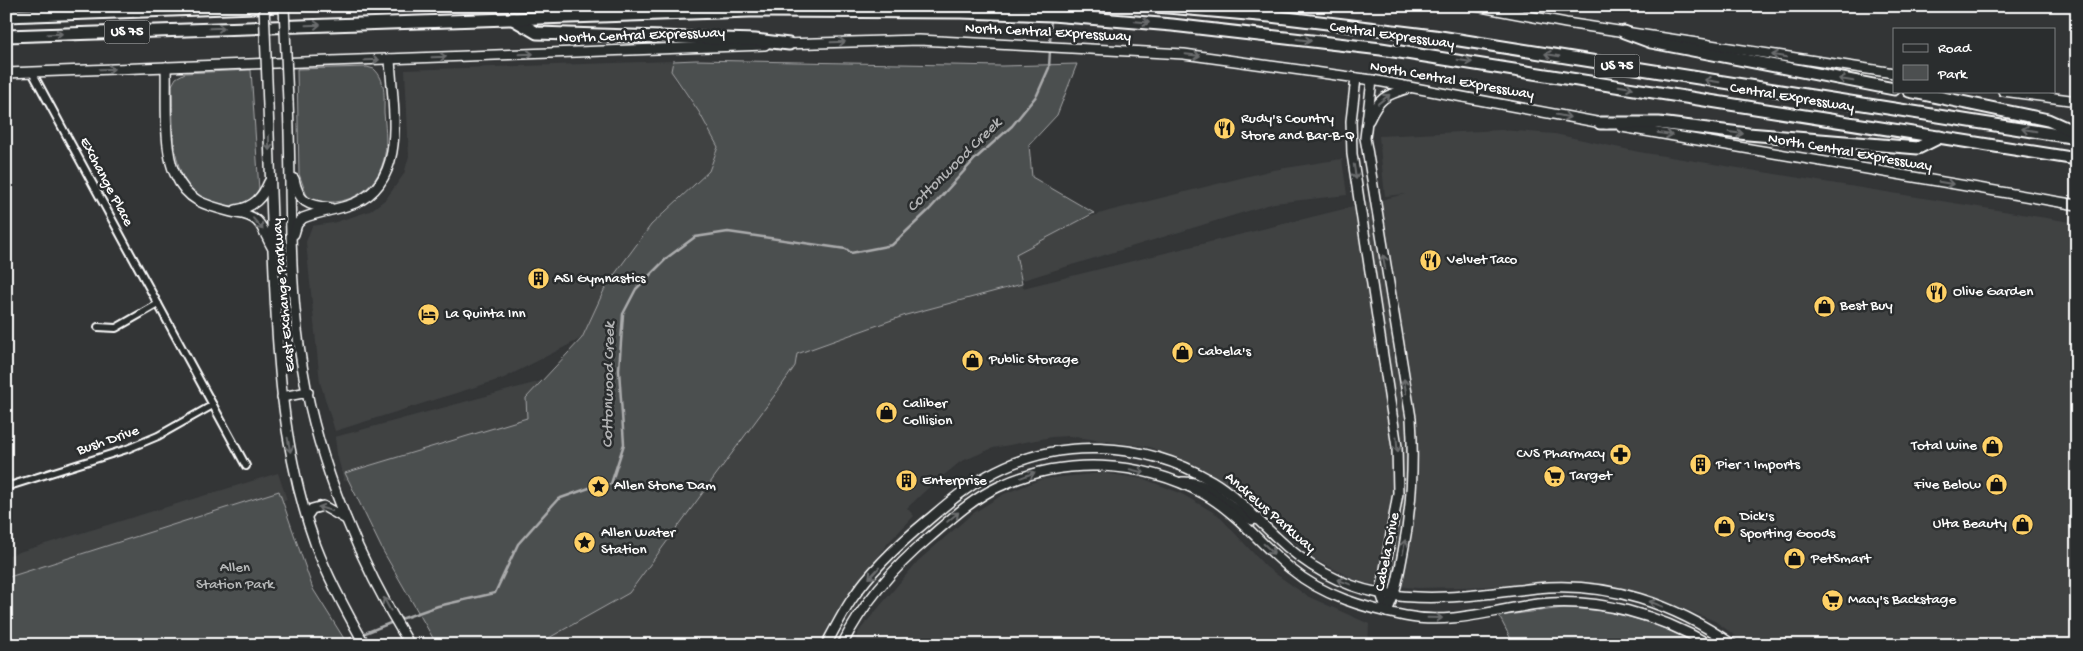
<svg xmlns="http://www.w3.org/2000/svg" width="2083" height="651" font-family="'Gochi Hand',sans-serif">
<rect width="100%" height="100%" fill="#333536"/>
<filter id="ink" filterUnits="userSpaceOnUse"><feTurbulence type="fractalNoise" baseFrequency=".02" numOctaves="2"/><feDisplacementMap in="SourceGraphic" scale="10" xChannelSelector="R" yChannelSelector="G"/><feConvolveMatrix kernelMatrix="1 2 1 2 8 2 1 2 1" color-interpolation-filters="sRGB"/></filter>
<g filter="url(#ink)">
<g fill="#404243">
<path d="M673,61L671,71L676,81L699,112L718,147L709,171L651,225L606,286L582,338L504,378L335,431L320,382L306,242L312,226L333,223L370,211L386,199L404,174L409,156L405,70Z"/>
<path d="M1501,130L1555,134L1639,152L2077,223V645H1748L1715,621L1662,600L1611,587L1586,584L1418,588L1362,583L1312,558L1245,498L1204,471L1150,447L1068,436L1052,437L993,448L960,462L927,489L907,508L914,516L887,544L831,623L821,645H542L547,639L629,593L780,388L795,366L797,354L881,324L654,353L1109,211L1273,170L1342,159L1347,195L1274,203L928,309L1022,284L1023,288L1405,194L1385,196L1379,136Z"/>
<path d="M608,363L613,397L344,481L337,454L335,437Z"/>
<path d="M278,473L287,500L6,586V556Z"/>
<path d="M1103,473L1144,479L1180,493L1218,515L1266,567L1307,596L1369,624L1368,645H854L859,631L918,561L972,514L1004,494L1042,479Z"/>
</g>
<g fill="#4c4f50" stroke="#a6a7a8">
<path d="M696,60L1002,66L1077,64L1057,115L1029,145L1032,177L1094,213L1016,254L1022,284L906,315L797,354L795,366L780,388L629,593L547,639L542,645H437L383,551L345,473L527,418L526,398L582,338L606,286L651,225L709,171L718,147L699,112L671,71L673,61Z"/>
<path d="M367,67L374,69C386,80 384,96 384,112C385,125 387,140 385,154C379,192 344,210 308,199L299,174L297,69Z"/>
<path d="M251,70L259,190L249,204C241,205 233,206 225,206C166,201 174,127 172,85L176,78L185,73Z"/>
<path d="M279,491L313,589L348,645H6V578Z"/>
<path d="M1563,608C1610,609 1657,621 1698,645H1514L1499,616Z"/>
</g>
<g fill="none" stroke-linecap="round" stroke-linejoin="round">
<g stroke="#abacad" stroke-width="2.5">
<path d="M1050,45L1051,18"/>
<path d="M398,620L438,606L495,593L518,544L558,499L592,487L611,484L624,444L619,370L623,314L636,289L668,257L695,237L728,232L846,249L851,253L892,245L929,210L975,159L1012,126L1037,95L1049,68L1050,50"/>
<path d="M335,645L393,622"/>
</g>
<defs>
<g id="street">
<path d="M32,72L246,466"/>
<path d="M98,327L116,328L158,304"/>
<path d="M6,487L127,449L158,436L213,405"/>
</g>
<g id="secondary">
<path d="M1476,6L1566,23L1894,73"/>
<path d="M783,44L919,40L1184,54L1372,80L1607,124"/>
<path d="M166,67C167,95 163,150 175,174C188,203 208,206 236,213C243,214 251,215 257,221C264,228 267,239 272,247"/>
<path d="M6,73L765,45"/>
<path d="M1356,78L1351,121L1352,154L1397,447L1398,493L1381,593L1387,612"/>
<path d="M1372,80L1365,138L1367,149L1411,418C1414,464 1412,507 1403,552C1399,573 1396,592 1387,612"/>
<path d="M2003,91L2077,101"/>
<path d="M288,102C292,191 287,283 303,371C319,466 360,563 410,645"/>
<path d="M268,106C270,154 271,202 273,250C277,350 281,451 316,546C329,580 347,613 365,645"/>
<path d="M1369,120C1379,98 1385,95 1409,88"/>
<path d="M1622,127L2077,205"/>
<path d="M294,179C299,203 307,205 330,208"/>
<path d="M236,210C254,207 262,198 269,182"/>
<path d="M294,234L297,224L303,218C320,211 338,210 355,203C409,180 392,105 390,59"/>
<path d="M282,397L308,392"/>
<path d="M1182,482C1213,480 1227,509 1252,520L1257,518"/>
<path d="M307,516L312,509L323,506L346,519"/>
<path d="M826,645C834,630 842,614 852,599C872,569 900,543 928,520C947,504 965,488 987,476C1056,436 1144,441 1212,481C1237,496 1254,517 1275,536C1305,565 1338,585 1379,593C1432,603 1484,594 1536,588C1607,581 1675,604 1733,645"/>
<path d="M842,645C863,603 894,567 930,537C951,519 972,499 998,487C1063,456 1141,460 1204,494C1238,513 1261,545 1291,569C1323,596 1365,608 1405,616C1450,625 1494,610 1538,604C1598,597 1659,615 1710,645"/>
</g>
<g id="highway">
<path d="M1156,6L1270,16L1434,36L2077,138"/>
<path d="M6,16L282,6"/>
<path d="M513,19L537,33L755,40L789,44"/>
<path d="M1624,32L1651,42L1894,89"/>
<path d="M6,36L750,11L961,12L1052,15L1172,25L1381,49L2077,159"/>
<path d="M1909,91L2048,120L2077,133"/>
<path d="M1600,123H1659L1748,134L1918,148L1940,137"/>
</g>
</defs>
<use href="#street" stroke="#fff" stroke-width="10"/>
<use href="#secondary" stroke="#fff" stroke-width="12"/>
<use href="#highway" stroke="#fff" stroke-width="15"/>
<use href="#street" stroke="#2a2d2e" stroke-width="6"/>
<use href="#secondary" stroke="#2a2d2e" stroke-width="9"/>
<use href="#highway" stroke="#2a2d2e" stroke-width="11"/>
<defs>
<g id="secondary-bridge">
<path d="M264,6L268,106"/>
<path d="M284,6L288,102"/>
</g>
</defs>
<use href="#secondary-bridge" stroke="#fff" stroke-width="12" stroke-linecap="butt"/>
<use href="#secondary-bridge" stroke="#2a2d2e" stroke-width="9"/>
</g>
<defs><path id="oneway-shaft" d="M-6 0H5M1.5-3L5.5 0L1.5 3" fill="none" stroke-width="1.6" stroke-linecap="round" stroke-linejoin="round" transform="scale(1.25)"/></defs>
<g stroke="#6a6c6d">
<use href="#oneway-shaft" transform="translate(1142 22) rotate(5)"/>
<use href="#oneway-shaft" transform="translate(313 25) rotate(-2)"/>
<use href="#oneway-shaft" transform="translate(217 28) rotate(-2)"/>
<use href="#oneway-shaft" transform="translate(55 34) rotate(-2)"/>
<use href="#oneway-shaft" transform="translate(1304 40) rotate(7)"/>
<use href="#oneway-shaft" transform="translate(838 42) rotate(-2)"/>
<use href="#oneway-shaft" transform="translate(526 54) rotate(-2)"/>
<use href="#oneway-shaft" transform="translate(1193 55) rotate(6)"/>
<use href="#oneway-shaft" transform="translate(1552 55) rotate(-171)"/>
<use href="#oneway-shaft" transform="translate(1779 56) rotate(-171)"/>
<use href="#oneway-shaft" transform="translate(439 57) rotate(-2)"/>
<use href="#oneway-shaft" transform="translate(372 60) rotate(-2)"/>
<use href="#oneway-shaft" transform="translate(1465 61) rotate(9)"/>
<use href="#oneway-shaft" transform="translate(107 69) rotate(-2)"/>
<use href="#oneway-shaft" transform="translate(1846 80) rotate(-170)"/>
<use href="#oneway-shaft" transform="translate(1712 81) rotate(-171)"/>
<use href="#oneway-shaft" transform="translate(1626 87) rotate(9)"/>
<use href="#oneway-shaft" transform="translate(1384 99) rotate(-38)"/>
<use href="#oneway-shaft" transform="translate(1563 116) rotate(11)"/>
<use href="#oneway-shaft" transform="translate(2029 130) rotate(-171)"/>
<use href="#oneway-shaft" transform="translate(1736 133) rotate(7)"/>
<use href="#oneway-shaft" transform="translate(1665 134) rotate(10)"/>
<use href="#oneway-shaft" transform="translate(269 143) rotate(89)"/>
<use href="#oneway-shaft" transform="translate(1355 172) rotate(81)"/>
<use href="#oneway-shaft" transform="translate(1946 183) rotate(9)"/>
<use href="#oneway-shaft" transform="translate(258 224) rotate(49)"/>
<use href="#oneway-shaft" transform="translate(1384 262) rotate(-99)"/>
<use href="#oneway-shaft" transform="translate(1405 386) rotate(-99)"/>
<use href="#oneway-shaft" transform="translate(289 445) rotate(79)"/>
<use href="#oneway-shaft" transform="translate(1397 445) rotate(86)"/>
<use href="#oneway-shaft" transform="translate(1137 471) rotate(13)"/>
<use href="#oneway-shaft" transform="translate(1028 475) rotate(-21)"/>
<use href="#oneway-shaft" transform="translate(325 509) rotate(-164)"/>
<use href="#oneway-shaft" transform="translate(953 517) rotate(-40)"/>
<use href="#oneway-shaft" transform="translate(1404 547) rotate(-79)"/>
<use href="#oneway-shaft" transform="translate(1269 549) rotate(44)"/>
<use href="#oneway-shaft" transform="translate(874 573) rotate(133)"/>
<use href="#oneway-shaft" transform="translate(1344 582) rotate(-160)"/>
<use href="#oneway-shaft" transform="translate(387 604) rotate(-118)"/>
<use href="#oneway-shaft" transform="translate(1656 604) rotate(-159)"/>
<use href="#oneway-shaft" transform="translate(1435 618) rotate(1)"/>
</g>
</g>
<defs>
<symbol id="restaurant-disc" viewBox="-11 -11 22 22"><circle r="9.5" fill="#ffd166" stroke="#2a2d2e"/><path d="M-5-6h1v4h1v-4h1v4h1v-4h1v5L-1.5 .5V6h-2V.5L-5-1ZM5-6V6H3V1.5H1.5Q1.5-4 5-6Z" fill="#111"/></symbol>
<symbol id="building-disc" viewBox="-11 -11 22 22"><circle r="9.5" fill="#ffd166" stroke="#2a2d2e"/><path d="M-4-6H4V6H1V3H-1V6H-4ZM-2.5-4.3h1.7v1.8h-1.7ZM.8-4.3h1.7v1.8H.8ZM-2.5-1h1.7V.8h-1.7ZM.8-1h1.7V.8H.8Z" fill="#111"/></symbol>
<symbol id="shop-disc" viewBox="-11 -11 22 22"><circle r="9.5" fill="#ffd166" stroke="#2a2d2e"/><path d="M-5-2.5h2.3a2.7 3.5 0 0 1 5.4 0H5L5.5 6h-11ZM-1.5-2.5h3a1.5 2.3 0 0 0-3 0Z" fill="#111"/></symbol>
<symbol id="hotel-disc" viewBox="-11 -11 22 22"><circle r="9.5" fill="#ffd166" stroke="#2a2d2e"/><path d="M-6-4.5h1.5V1H6V5H4.5V3h-9V5H-6ZM-4 0a1.8 1.8 0 1 1 3.6 0ZM.5 0V-2.5h3Q6-2.5 6 0Z" fill="#111"/></symbol>
<symbol id="pharmacy-disc" viewBox="-11 -11 22 22"><circle r="9.5" fill="#ffd166" stroke="#2a2d2e"/><path d="M-2-6h4v4h4v4h-4v4h-4v-4h-4v-4h4Z" fill="#111"/></symbol>
<symbol id="supermarket-disc" viewBox="-11 -11 22 22"><circle r="9.5" fill="#ffd166" stroke="#2a2d2e"/><path d="M-6-5.5h2.5l.6 2H6L4.5 2H-2.5L-4.4-4H-6ZM-1.5 3.2a1.3 1.3 0 1 0 .1 0ZM3 3.2a1.3 1.3 0 1 0 .1 0Z" fill="#111"/></symbol>
<symbol id="sight-disc" viewBox="-11 -11 22 22"><circle r="9.5" fill="#ffd166" stroke="#2a2d2e"/><path d="M0-6L1.8-2.2L6-1.7L2.9 1.2L3.7 5.4L0 3.3L-3.7 5.4L-2.9 1.2L-6-1.7L-1.8-2.2Z" fill="#111"/></symbol>
</defs>
<g fill-rule="evenodd">
<use href="#restaurant-disc" x="1212" y="116" width="25" height="25"/>
<use href="#restaurant-disc" x="1418" y="248" width="25" height="25"/>
<use href="#building-disc" x="526" y="266" width="25" height="25"/>
<use href="#restaurant-disc" x="1924" y="280" width="25" height="25"/>
<use href="#shop-disc" x="1812" y="294" width="25" height="25"/>
<use href="#hotel-disc" x="416" y="302" width="25" height="25"/>
<use href="#shop-disc" x="1170" y="340" width="25" height="25"/>
<use href="#shop-disc" x="960" y="348" width="25" height="25"/>
<use href="#shop-disc" x="874" y="400" width="25" height="25"/>
<use href="#shop-disc" x="1980" y="434" width="25" height="25"/>
<use href="#pharmacy-disc" x="1608" y="442" width="25" height="25"/>
<use href="#building-disc" x="1688" y="452" width="25" height="25"/>
<use href="#supermarket-disc" x="1542" y="464" width="25" height="25"/>
<use href="#building-disc" x="894" y="468" width="25" height="25"/>
<use href="#shop-disc" x="1984" y="472" width="25" height="25"/>
<use href="#sight-disc" x="586" y="474" width="25" height="25"/>
<use href="#shop-disc" x="2010" y="512" width="25" height="25"/>
<use href="#shop-disc" x="1712" y="514" width="25" height="25"/>
<use href="#sight-disc" x="572" y="530" width="25" height="25"/>
<use href="#shop-disc" x="1782" y="546" width="25" height="25"/>
<use href="#supermarket-disc" x="1820" y="588" width="25" height="25"/>
</g>
<g text-anchor="middle" dominant-baseline="central" stroke-width="5" stroke-linejoin="round" paint-order="stroke">
<g fill="#2a2d2e" stroke="#bfc0c0" stroke-width="1">
<rect x="104.5" y="20.5" width="45" height="23" rx="4"/>
<rect x="1594.5" y="54.5" width="45" height="23" rx="4"/>
</g>
<g font-size="14" font-weight="bold" fill="#fff">
<text x="127" y="32">US 75</text>
<text x="1617" y="66">US 75</text>
</g>
<g font-size="15" fill="#fff" stroke="#2a2d2e">
<text transform="translate(1048 33) rotate(3)">North Central Expressway</text>
<text transform="translate(642 36) rotate(-2)">North Central Expressway</text>
<text transform="translate(1392 36) rotate(8)">Central Expressway</text>
<text transform="translate(1452 81) rotate(10)">North Central Expressway</text>
<text transform="translate(1792 98) rotate(9)">Central Expressway</text>
<text transform="translate(1850 153) rotate(10)">North Central Expressway</text>
<text transform="translate(106 182) rotate(62)">Exchange Place</text>
<text transform="translate(284 295) rotate(-95)">East Exchange Parkway</text>
<text transform="translate(108 441) rotate(-19)">Bush Drive</text>
<text transform="translate(1270 513) rotate(41)">Andrews Parkway</text>
<text transform="translate(1388 552) rotate(-79)">Cabela Drive</text>
</g>
<g font-size="15" fill="#fff" stroke="#2a2d2e" text-anchor="start">
<text x="1241" y="119">Rudy's Country<tspan x="1241" dy="17">Store and Bar-B-Q</tspan></text>
<text x="1447" y="260">Velvet Taco</text>
<text x="554" y="279">ASI Gymnastics</text>
<text x="1953" y="292">Olive Garden</text>
<text x="1840" y="306">Best Buy</text>
<text x="445" y="314">La Quinta Inn</text>
<text x="1198" y="352">Cabela's</text>
<text x="989" y="360">Public Storage</text>
<text x="903" y="404">Caliber<tspan x="903" dy="17">Collision</tspan></text>
<text x="1977" y="446" text-anchor="end">Total Wine</text>
<text x="1605" y="454" text-anchor="end">CVS Pharmacy</text>
<text x="1716" y="465">Pier 1 Imports</text>
<text x="1570" y="476">Target</text>
<text x="922" y="481">Enterprise</text>
<text x="1981" y="485" text-anchor="end">Five Below</text>
<text x="614" y="486">Allen Stone Dam</text>
<text x="1740" y="517">Dick's<tspan x="1740" dy="17">Sporting Goods</tspan></text>
<text x="2007" y="524" text-anchor="end">Ulta Beauty</text>
<text x="601" y="533">Allen Water<tspan x="601" dy="17">Station</tspan></text>
<text x="1811" y="559">PetSmart</text>
<text x="1848" y="600">Macy's Backstage</text>
</g>
<g font-size="15" fill="#b7b9b9" stroke="#2a2d2e">
<text x="235" y="568">Allen<tspan x="235" dy="17">Station Park</tspan></text>
</g>
<g font-size="16" font-style="italic" fill="#b2b3b4" stroke="#2a2d2e">
<text transform="translate(955 166) rotate(-45)">Cottonwood Creek</text>
<text transform="translate(610 385) rotate(-89)">Cottonwood Creek</text>
</g>
</g>
<rect width="2083" height="651" fill="none" stroke="#2a2d2e" stroke-width="25"/>
<rect x="12" y="12" width="2058" height="626" fill="none" stroke="#fff" stroke-width="2" filter="url(#ink)"/>
<rect x="1893" y="28" width="162" height="65" fill="#2a2d2e" stroke="#7f8182"/>
<rect x="1903" y="44" width="25" height="8" fill="#2a2d2e" stroke="#7f8182"/>
<text x="1938" y="52" font-size="15" fill="#ffffff">Road</text>
<rect x="1903" y="65" width="25" height="15" fill="#4c4f50" stroke="#7f8182"/>
<text x="1938" y="78" font-size="15" fill="#ffffff">Park</text>
</svg>
